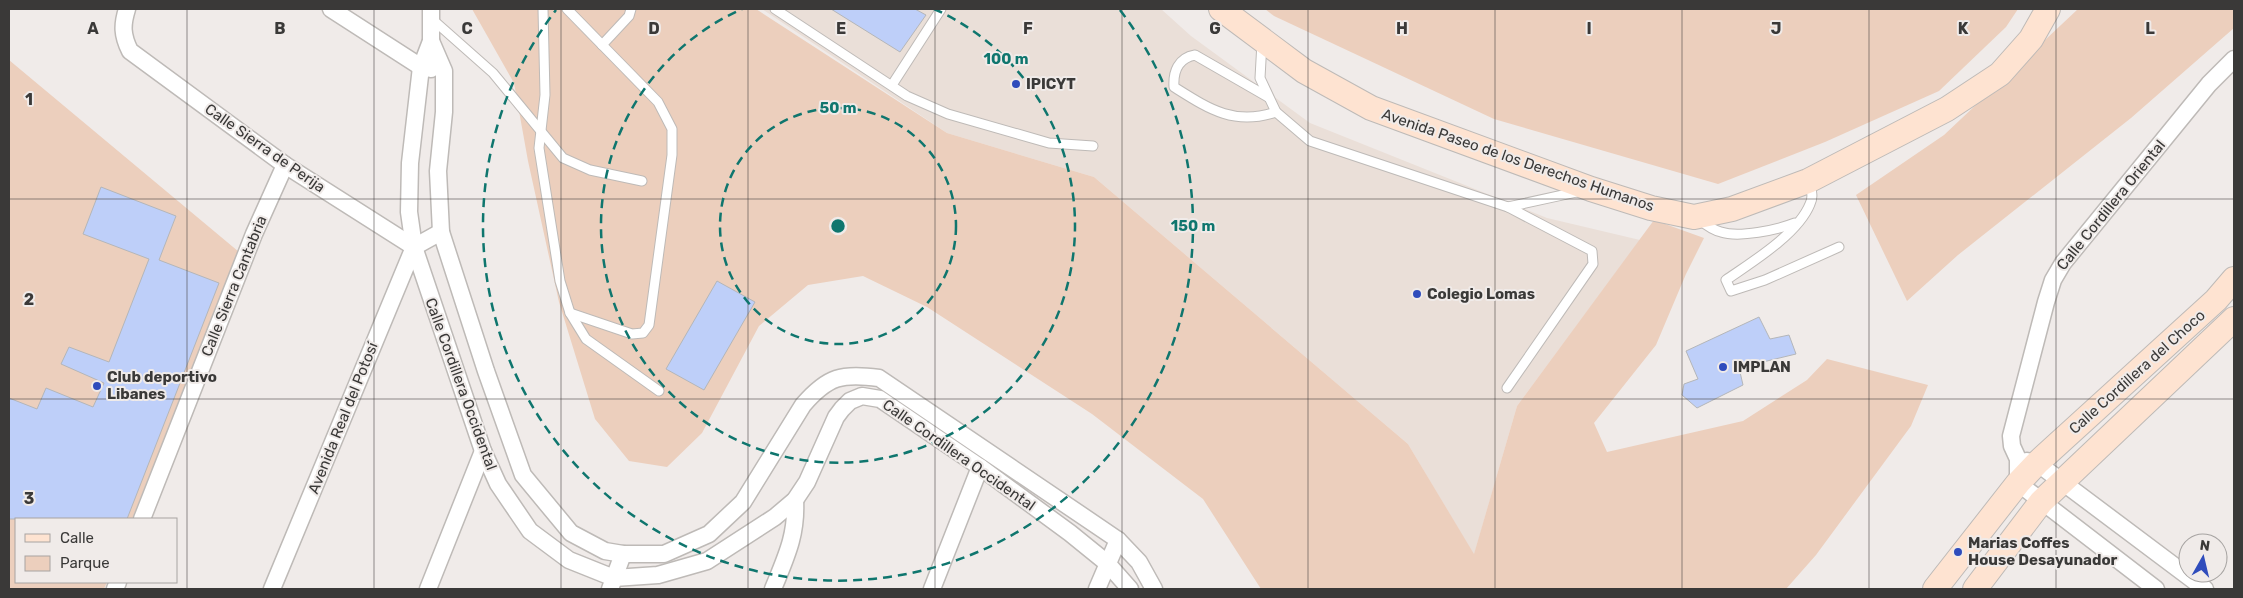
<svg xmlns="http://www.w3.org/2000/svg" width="2243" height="598" font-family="Rubik,sans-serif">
<rect width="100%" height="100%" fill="#f0ebe9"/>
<path fill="#eadfd8" d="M762,9H1161L1191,36L1310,123L1547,218L1640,240L1517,406L1474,555L1408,444L1094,177L947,133Z"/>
<g fill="#eccfbd">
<path d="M472,9H756L947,133L1094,177L1408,444L1474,554L1517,406L1654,220L1704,238L1686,274L1656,345L1594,423L1607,452L1743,421L1807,380L1827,359L1928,385L1911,426L1816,555L1786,589H1261L1203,499L1092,414L927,307L863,276L808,285L759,326L702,433L667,467L629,461L595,419L559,302L528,161L514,83Z"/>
<path d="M1265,9H2018L2006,27L1939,91L1825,142L1718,184L1494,119L1274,16Z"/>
<path d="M2078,9H2234V28L2131,118L1958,255L1907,301L1856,195L1944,135Z"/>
<path d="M9,60L239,252L132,519H16V582H107L104,589H9Z"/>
</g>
<g fill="#becff9" stroke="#b4b6b9">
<path d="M831,9H915L926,15L900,52Z"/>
<path d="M101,187L176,216L159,260L219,283L127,519H9V398L37,409L46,388L93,407L104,383L61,364L69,347L109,362L149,259L83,234Z"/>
<path d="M717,281L755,302L704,390L666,369Z"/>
<path d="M1759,317L1770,339L1789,335L1796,354L1767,361L1740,372L1743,385L1697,408L1682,395L1684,384L1698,379L1686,351Z"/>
</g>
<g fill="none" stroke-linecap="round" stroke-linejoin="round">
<defs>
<g id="lane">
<path d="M543,9L545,95L539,148L560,281L570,313L586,339L659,391"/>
<path d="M567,9L658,102L672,129V155L649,325L643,333L632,334L570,313"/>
<path d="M775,9L907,96L948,114L1049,143L1093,146"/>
<path d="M432,19L493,73L563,158L590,170L642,181"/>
<path d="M1262,42L1260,78L1276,112L1310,141L1508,207L1581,191"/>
<path d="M602,45L629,16L631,9"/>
<path d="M892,85L941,9"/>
<path d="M1268,97L1195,55C1178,58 1173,72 1174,87C1209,109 1234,126 1276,112"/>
<path d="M1808,182C1811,189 1814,196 1810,204C1798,234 1752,262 1726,280L1731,291L1765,280L1839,247"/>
<path d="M1700,220C1706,225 1713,230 1721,232C1739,238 1777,230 1795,223"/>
<path d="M1507,388L1593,264L1592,251L1508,207"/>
</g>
<g id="street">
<path d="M127,9C122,25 122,35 130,51L285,165L414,247L441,232"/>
<path d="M331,9L421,67L431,69"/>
<path d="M431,9V41L421,67L410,163L409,212L414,247L483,451L498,484L530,531L569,560L614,578L658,575L707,561L775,517L795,500L807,482L836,417L842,409L850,401L862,396L880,399L980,467L1070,533L1107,563L1130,589"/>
<path d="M431,41L444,71V112L438,171L441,232L486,371L523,475L571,533L605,551L623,554H664L709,534L743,502L803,405C828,376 842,373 879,378L1118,540L1139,562L1154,589"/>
<path d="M2027,461L2037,463L2205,589"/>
<path d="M142,519L254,234L285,165"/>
<path d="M115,589L118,582"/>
<path d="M272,589L414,247"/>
<path d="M428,589L483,451"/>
<path d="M610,589L623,554"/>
<path d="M773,589C786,557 797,535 795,500"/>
<path d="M932,589L980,467"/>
<path d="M1097,589L1118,540"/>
<path d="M2156,589L2018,483V459L2012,446L2011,436L2046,302L2053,280L2063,263L2209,84L2234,59"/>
</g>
<g id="secondary">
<path d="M1221,9L1304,71L1371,108L1591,189L1651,208L1694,217L1732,209L1808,181L1947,109L2000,74L2031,39L2048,9"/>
<path d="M1935,589L2018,483L2037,463L2216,300L2234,279"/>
<path d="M1975,589L2041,502L2234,319"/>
</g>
</defs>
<use href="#lane" stroke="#bebab7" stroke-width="11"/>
<use href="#street" stroke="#bebab7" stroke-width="19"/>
<use href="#secondary" stroke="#bebab7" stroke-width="26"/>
<use href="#lane" stroke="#fff" stroke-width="9"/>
<use href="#street" stroke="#fff" stroke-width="16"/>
<use href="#secondary" stroke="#fee3d1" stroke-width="24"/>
</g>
<path fill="none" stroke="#3a3938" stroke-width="1" stroke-opacity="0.55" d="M187,9V589M374,9V589M561,9V589M748,9V589M935,9V589M1122,9V589M1308,9V589M1495,9V589M1682,9V589M1869,9V589M2056,9V589M9,199H2234M9,399H2234"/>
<g fill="none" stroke="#0f766e" stroke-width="2.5" stroke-dasharray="9 6">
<circle cx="838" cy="226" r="118"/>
<path d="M934 9A237 237 0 1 1 742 9"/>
<path d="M1120 10A355 355 0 1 1 556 10"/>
</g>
<g fill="#2f4cbc" stroke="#f0ebe9" stroke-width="2">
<circle cx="1016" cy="84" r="5"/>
<circle cx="1417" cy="294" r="5"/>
<circle cx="1723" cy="367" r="5"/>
<circle cx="97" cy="386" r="5"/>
<circle cx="1958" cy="552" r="5"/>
</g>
<g text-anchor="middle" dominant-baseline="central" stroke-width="4" stroke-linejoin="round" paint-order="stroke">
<g font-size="15" font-weight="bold" fill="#3a3938" stroke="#f0ebe9" text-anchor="start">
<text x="1026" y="84">IPICYT</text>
<text x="1427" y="294">Colegio Lomas</text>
<text x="1733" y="367">IMPLAN</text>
<text x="107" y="377">Club deportivo<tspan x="107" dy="17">Libanes</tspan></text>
<text x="1968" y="543">Marias Coffes<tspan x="1968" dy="17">House Desayunador</tspan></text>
</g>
<g font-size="15" fill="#3a3938" stroke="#f0ebe9">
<text transform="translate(265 148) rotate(35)">Calle Sierra de Perija</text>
<text transform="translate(1518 160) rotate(19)">Avenida Paseo de los Derechos Humanos</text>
<text transform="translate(2111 205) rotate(-51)">Calle Cordillera Oriental</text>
<text transform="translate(234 286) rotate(-68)">Calle Sierra Cantabria</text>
<text transform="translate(2137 372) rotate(-42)">Calle Cordillera del Choco</text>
<text transform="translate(461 384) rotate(70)">Calle Cordillera Occidental</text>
<text transform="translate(343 418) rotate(-68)">Avenida Real del Potosí</text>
<text transform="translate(959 455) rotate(35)">Calle Cordillera Occidental</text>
</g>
</g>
<g font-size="16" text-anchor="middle" font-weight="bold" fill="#3a3938" stroke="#f0ebe9" stroke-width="4" stroke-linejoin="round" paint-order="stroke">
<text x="93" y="34">A</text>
<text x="280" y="34">B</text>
<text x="467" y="34">C</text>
<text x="654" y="34">D</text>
<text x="841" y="34">E</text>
<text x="1028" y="34">F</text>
<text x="1215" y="34">G</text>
<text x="1402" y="34">H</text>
<text x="1589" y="34">I</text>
<text x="1776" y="34">J</text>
<text x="1963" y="34">K</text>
<text x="2150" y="34">L</text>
<text x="29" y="105">1</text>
<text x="29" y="305">2</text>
<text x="29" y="504">3</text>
</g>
<circle cx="838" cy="226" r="8" fill="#0f766e" stroke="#f0ebe9" stroke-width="2.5"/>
<g font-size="15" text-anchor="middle" font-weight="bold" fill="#0f766e" stroke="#f0ebe9" stroke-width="4" stroke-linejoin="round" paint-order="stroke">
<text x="1006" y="64">100 m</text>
<text x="838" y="113">50 m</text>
<text x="1193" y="231">150 m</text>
</g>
<rect width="2243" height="598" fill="none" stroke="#3a3938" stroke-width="20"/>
<rect x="15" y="518" width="162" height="65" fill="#f0ebe9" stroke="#a7a4a2"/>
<rect x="25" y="534" width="25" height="8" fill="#fee3d1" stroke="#a7a4a2"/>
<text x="60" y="543" font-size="15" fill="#3a3938">Calle</text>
<rect x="25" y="556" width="25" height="15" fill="#eccfbd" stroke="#a7a4a2"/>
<text x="60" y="568" font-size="15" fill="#3a3938">Parque</text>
<g transform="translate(2203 558) rotate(8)"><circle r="24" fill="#f0ebe9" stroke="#a7a4a2"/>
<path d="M0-4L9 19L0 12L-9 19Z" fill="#2f4cbc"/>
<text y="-8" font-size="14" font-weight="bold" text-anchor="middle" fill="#3a3938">N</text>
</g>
</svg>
